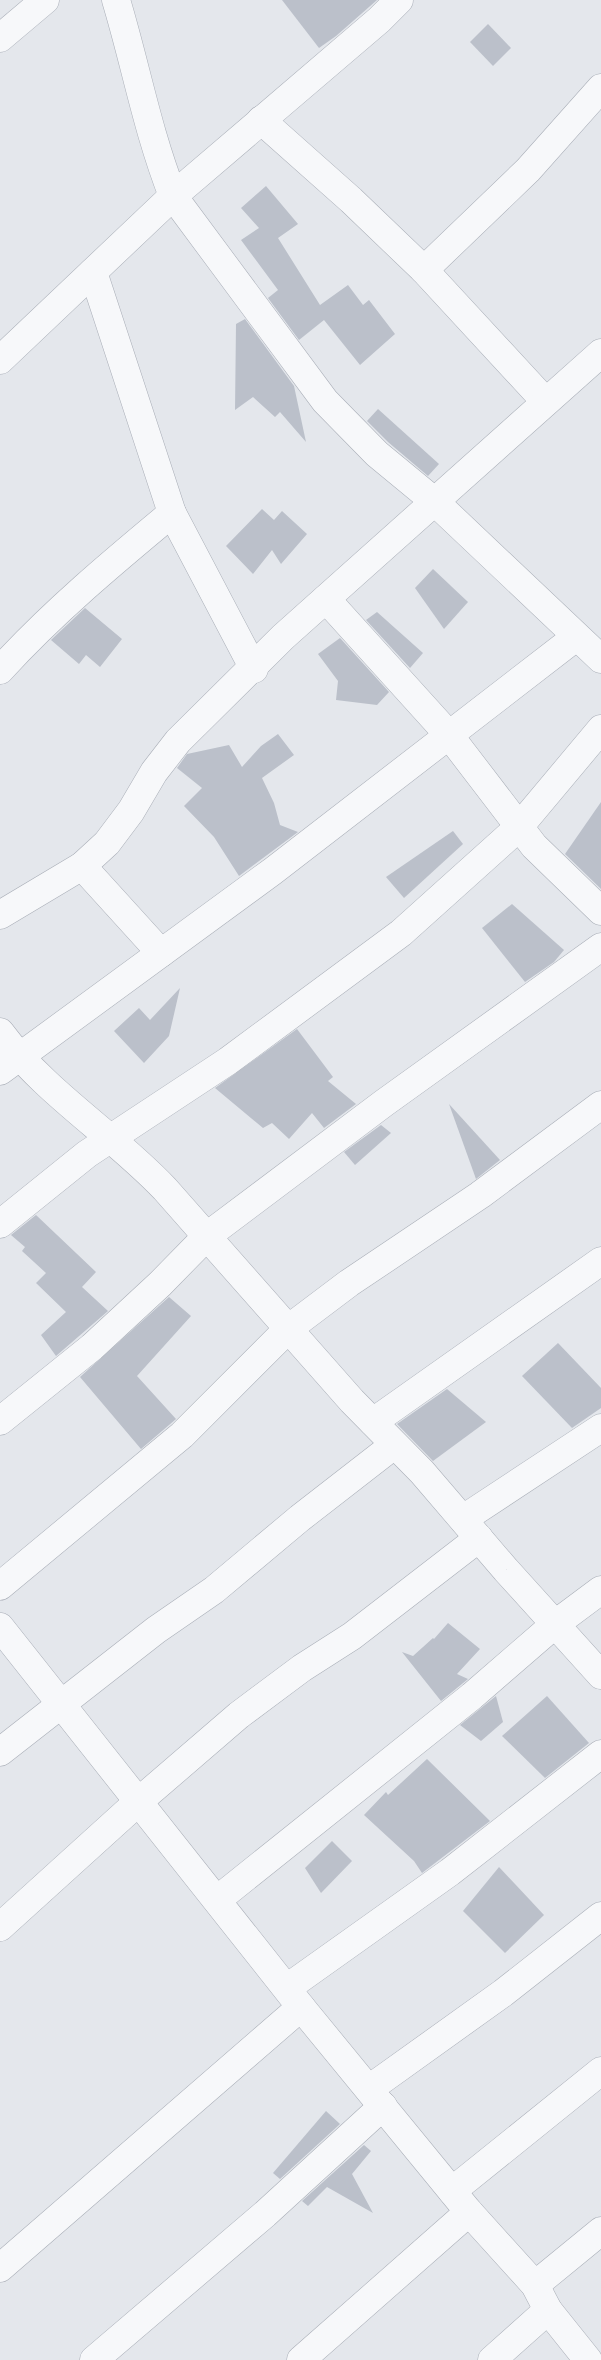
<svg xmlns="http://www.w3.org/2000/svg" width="601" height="2360" font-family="Mulish,sans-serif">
<rect width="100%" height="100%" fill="#e4e7ec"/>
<g fill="#bbc0ca">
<path d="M282,0H377L336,36L319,48Z"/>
<path d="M488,24L511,48L493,66L470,42Z"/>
<path d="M266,186L298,224L278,238L320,305L348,285L363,305L369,300L395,334L360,365L324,320L299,340L268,298L278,290L241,240L259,228L241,208Z"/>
<path d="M245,319L294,386L306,442L280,412L275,417L253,397L235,410L236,324Z"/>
<path d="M378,409L439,464L428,476L388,442L367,421Z"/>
<path d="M262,509L274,520L282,511L307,534L281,564L272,550L253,574L226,546Z"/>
<path d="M433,569L468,602L444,629L415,588Z"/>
<path d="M85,608L122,639L100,667L86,655L79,664L51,640Z"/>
<path d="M377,612L423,653L410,668L366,620Z"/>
<path d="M340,638L389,692L377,705L336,700L338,681L318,654Z"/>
<path d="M278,734L294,755L262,778L274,803L280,825L298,832L239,876L214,837L184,806L202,788L177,768L187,754L229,745L242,767L261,746Z"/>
<path d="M601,802V889L565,854Z"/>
<path d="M453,831L463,844L404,898L386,877Z"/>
<path d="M512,904L564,950L554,962L525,982L482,928Z"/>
<path d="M180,988L169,1036L144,1063L114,1031L139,1008L150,1020Z"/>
<path d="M297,1029L333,1077L328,1081L356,1104L324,1128L312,1113L289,1139L272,1123L263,1128L215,1088Z"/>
<path d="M449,1104L500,1160L476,1179Z"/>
<path d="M381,1125L391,1133L355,1165L344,1152Z"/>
<path d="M36,1215L96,1272L82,1287L108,1311L56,1356L41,1335L66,1312L36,1283L46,1273L22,1251L25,1247L11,1235Z"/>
<path d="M169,1297L191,1316L137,1376L176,1419L141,1449L80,1377Z"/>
<path d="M558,1343L601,1388V1408L572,1428L522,1376Z"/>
<path d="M447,1389L486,1422L433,1461L397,1424Z"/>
<path d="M448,1623L480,1649L457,1674L468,1679L441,1701L402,1652L413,1656L433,1638L434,1639Z"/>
<path d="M496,1696L503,1722L481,1741L460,1725Z"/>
<path d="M547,1696L589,1743L545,1778L502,1736Z"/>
<path d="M427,1759L490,1821L422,1873L414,1861L364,1815L386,1792L388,1795Z"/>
<path d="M332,1841L352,1861L321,1893L305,1868Z"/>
<path d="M499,1867L544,1915L505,1953L463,1911Z"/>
<path d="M326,2111L340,2124L280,2179L273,2173Z"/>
<path d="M364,2145L371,2151L352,2174L373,2213L327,2187L308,2206L302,2201Z"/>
</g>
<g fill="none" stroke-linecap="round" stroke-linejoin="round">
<defs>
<g id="minor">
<path d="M116,0C136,66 147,130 173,196L325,401L377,454L434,501L601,659"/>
<path d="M0,38L45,0"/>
<path d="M261,120L351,200L424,270L545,401"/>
<path d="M424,270L528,170L601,88"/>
<path d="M93,272L172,513L254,669"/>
<path d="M0,360L173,196L379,20L399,0"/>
<path d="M326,599L449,735L534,846L601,911"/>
<path d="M0,670C53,612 113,562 172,513"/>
<path d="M82,866L161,953"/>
<path d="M0,915L82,866L107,843L131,811L154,772L178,741L283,637L601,353"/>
<path d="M0,1032C46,1094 113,1134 165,1189L352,1401L422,1472L506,1570L601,1675"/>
<path d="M0,1071L273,871L576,637"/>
<path d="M0,1224L87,1154L228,1061L401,933L519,827L601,729"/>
<path d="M0,1421L92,1347L160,1284L207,1236L384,1103L601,947"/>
<path d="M373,1422L601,1261"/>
<path d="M463,1519L601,1428"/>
<path d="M0,1586L182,1435L288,1329L349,1283L480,1195L601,1105"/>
<path d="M0,1627L301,2007L469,2212L535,2285L548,2310L588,2360"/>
<path d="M0,1752L156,1630L214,1590L300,1518L394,1445"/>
<path d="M217,1900L472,1696L554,1625L601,1590"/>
<path d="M0,1927L138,1802L239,1715L302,1668L352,1636L479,1538"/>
<path d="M287,1988L450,1872L601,1754"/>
<path d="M369,2089L503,1993L601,1916"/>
<path d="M452,2191L601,2071"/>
<path d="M0,2268L301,2007"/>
<path d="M535,2285L601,2231"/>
<path d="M94,2360L265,2214L383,2106"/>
<path d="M301,2360L469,2212"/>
<path d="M492,2360L548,2310"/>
</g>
</defs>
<use href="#minor" stroke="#a9aeb7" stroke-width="29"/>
<use href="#minor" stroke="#f7f8fa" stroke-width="28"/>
</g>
</svg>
